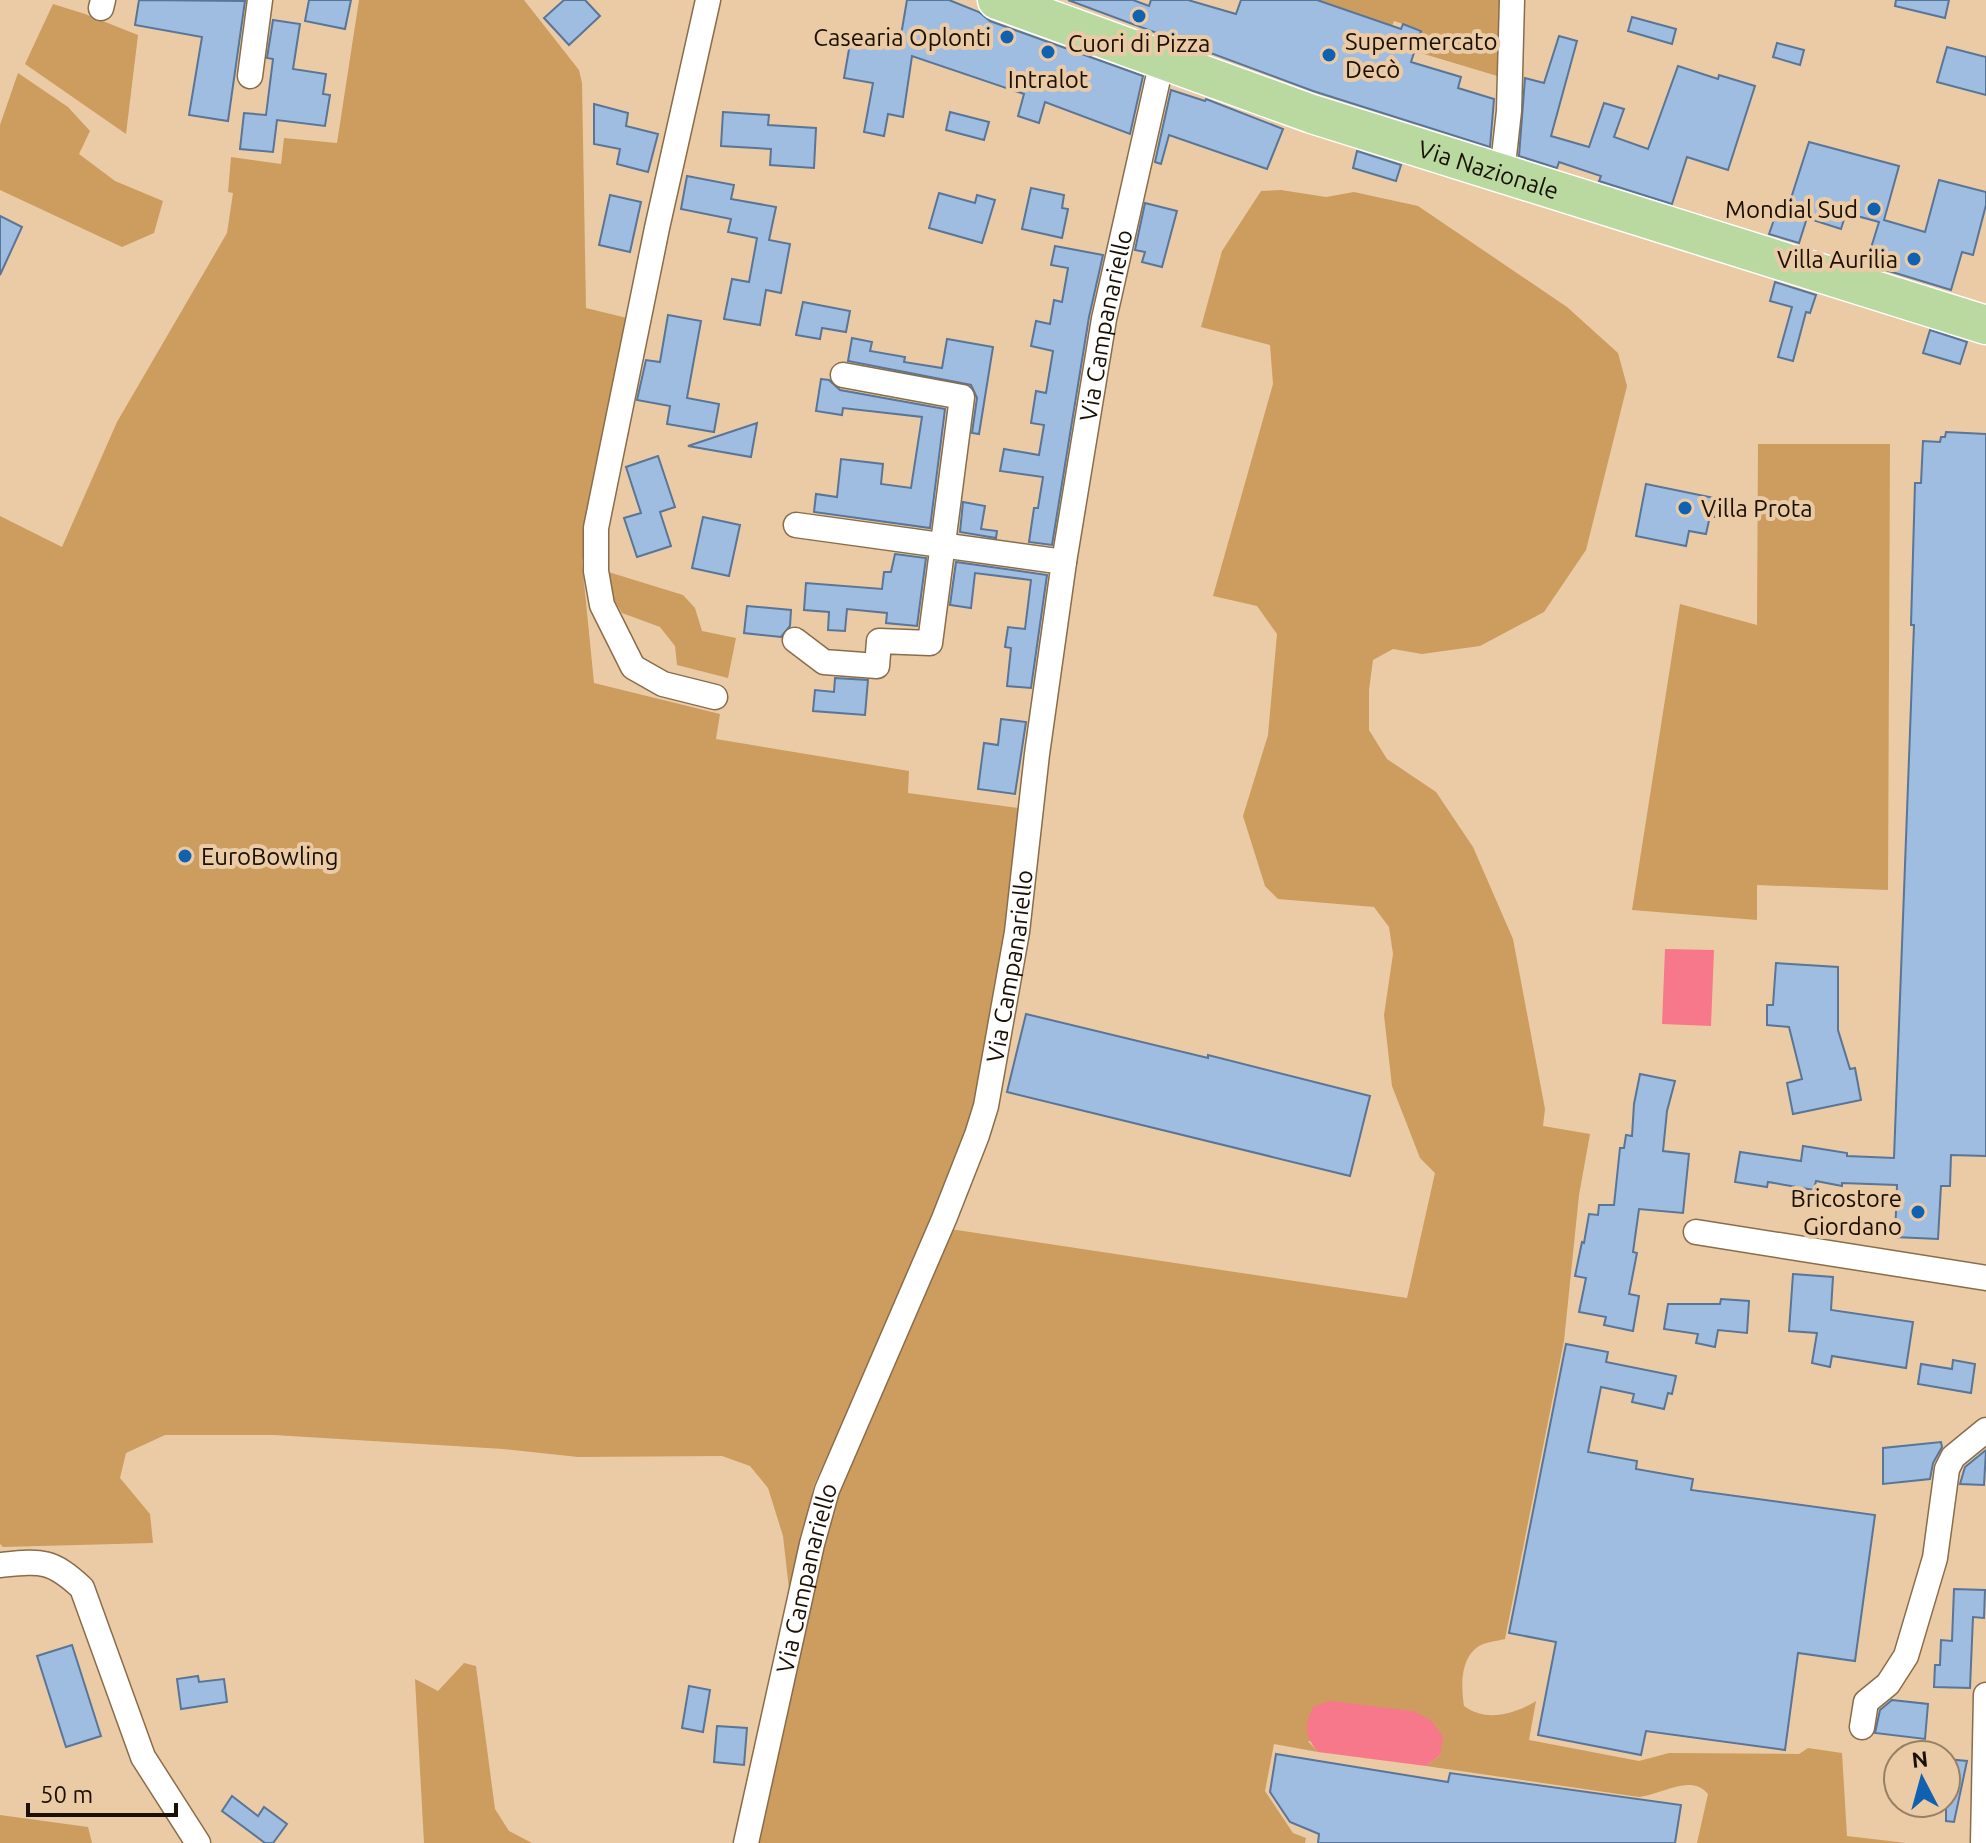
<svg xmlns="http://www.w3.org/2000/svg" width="1986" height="1843" font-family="Ubuntu,sans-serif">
<rect width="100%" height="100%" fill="#eacba5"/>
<g fill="#cc9d5f">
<path d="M359,0H524L579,70L582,83L586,308L631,319L582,562L594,683L720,714L716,739L909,771L908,793L1025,809L980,1099L887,1330L814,1485L790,1598L783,1536L768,1488L750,1466L722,1456L578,1457L503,1449L274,1435H165L126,1453L120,1478L150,1514L153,1543L3,1547L0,1544V516L62,547L117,422L227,233L233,193L228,192L231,157L281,164L284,138L337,143Z"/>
<path d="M1317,0H1508L1504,78L1414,51L1421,30L1394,21L1392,26Z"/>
<path d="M53,4L85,14L138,35L126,134L25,64Z"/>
<path d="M18,73L68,107L90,131L79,154L115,181L163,201L154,233L122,247L0,190V125Z"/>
<path d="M1281,190L1326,197L1354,192L1418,206L1567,307L1618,353L1627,386L1586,550L1544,612L1480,646L1422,654L1393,649L1373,660L1369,690V730L1387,759L1436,792L1473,847L1513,939L1545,1109L1543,1126L1590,1134L1579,1195L1564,1341L1505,1639C1497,1641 1486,1642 1479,1646C1460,1658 1461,1687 1464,1706C1486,1722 1513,1715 1536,1701L1529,1740L1639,1761L1669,1753L1799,1754L1808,1748L1842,1753L1847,1836L1906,1843H1697L1708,1794C1691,1773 1661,1795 1639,1797L1426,1766L1440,1755L1308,1741L1318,1752L1274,1744L1265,1791L1293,1833L1306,1838L1305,1843H753L833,1505L950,1229L1407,1298L1435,1173L1420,1158L1392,1086L1384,1015L1393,954L1389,927L1374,907L1278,899L1265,886L1243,816L1268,735L1277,634L1257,606L1213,596L1273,384L1270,345L1201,327L1222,251L1261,191Z"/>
<path d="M1758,444H1890L1888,890L1757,885V920L1632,910L1680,604L1757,625Z"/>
<path d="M602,570L683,595L695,608L702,631L736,638L728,678L677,665L675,646L660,627L622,613L607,588Z"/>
<path d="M464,1663L476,1666L495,1809L509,1831L532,1843H424L415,1679L438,1691Z"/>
<path d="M0,1815L88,1827L92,1843H0Z"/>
</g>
<g fill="#f7788a">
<path d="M1665,949L1714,950L1711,1026L1662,1024Z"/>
<path d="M1331,1701L1414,1711L1432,1721L1443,1737L1440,1755L1426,1766L1318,1752C1304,1736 1304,1724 1314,1706Z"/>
</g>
<g fill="#9fbde1" stroke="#597597" stroke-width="2">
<path d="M139,0L245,1L228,121L189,115L202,37L135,25Z"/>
<path d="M309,0H351L345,29L305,21Z"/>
<path d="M564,0H585L600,16L569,45L544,18Z"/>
<path d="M907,0H949L979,12L990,21L1143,76L1130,134L1045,102L1039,123L1018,116L1024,94L912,56L903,117L888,114L884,136L864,132L873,83L844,78L852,32L900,41Z"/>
<path d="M1068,0H1133L1149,6L1151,0H1188L1236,14L1241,0H1317L1401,29L1403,24L1421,31L1411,62L1461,77L1458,88L1494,99L1490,147L1313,91Z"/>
<path d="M1896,0H1949L1945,18L1895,6Z"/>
<path d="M1632,17L1676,29L1672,44L1628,31Z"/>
<path d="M273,20L300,24L293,69L326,74L323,94L330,95L325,126L277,120L273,152L240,149L244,113L266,115L273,59L267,58Z"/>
<path d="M1559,36L1577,41L1551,136L1589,147L1604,103L1624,109L1614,137L1648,149L1678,66L1718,79L1719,75L1755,86L1728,170L1687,157L1672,204L1599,181L1601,176L1559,162L1557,168L1519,156L1525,78L1544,83Z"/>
<path d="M1777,43L1804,50L1800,65L1773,57Z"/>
<path d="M1947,47L1986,57V95L1937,82Z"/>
<path d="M1171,90L1205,101L1206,99L1283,129L1267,169L1169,135L1161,164L1155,162Z"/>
<path d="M594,104L628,113L626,126L658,134L648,172L617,164L620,149L594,144Z"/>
<path d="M723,112L769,115L768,125L816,128L814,168L770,165L771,149L721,146Z"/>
<path d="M950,112L989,122L984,140L946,130Z"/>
<path d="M1809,142L1899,166L1884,220L1925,232L1939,180L1986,192V205L1973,255L1962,252L1951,290L1866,264L1879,222L1846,213L1841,229L1807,218L1799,243L1769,234L1776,214L1785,217Z"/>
<path d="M1357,151L1401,165L1396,181L1353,168Z"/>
<path d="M687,176L734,185L731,199L776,207L769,240L790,244L781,293L766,290L760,325L724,319L732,279L749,282L757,238L728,232L731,219L681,209Z"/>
<path d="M1031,188L1064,195L1062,208L1068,209L1062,238L1022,229Z"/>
<path d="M939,193L975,203L977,195L995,200L982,243L929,228Z"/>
<path d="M610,195L641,202L630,252L599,245Z"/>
<path d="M1145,203L1177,211L1162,267L1142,262L1145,252L1135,250Z"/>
<path d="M0,216L22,227L0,275Z"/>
<path d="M1055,246L1103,255L1089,317L1052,545L1029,542L1034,508H1038L1043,477L1000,471L1004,449L1039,455L1044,425L1031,423L1036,391L1046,393L1053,351L1031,346L1036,321L1050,324L1054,300L1062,302L1068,268L1051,265Z"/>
<path d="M1775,282L1816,295L1810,313L1806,312L1793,361L1778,357L1792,307L1770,301Z"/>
<path d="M803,302L850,311L846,332L822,328L820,339L796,335Z"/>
<path d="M668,315L701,321L687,398L719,404L714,432L667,424L670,406L637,400L646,360L660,362Z"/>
<path d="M1930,330L1967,342L1960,364L1923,353Z"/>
<path d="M852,338L872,342L870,351L905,357L904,362L942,368L947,339L993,347L979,434L972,433L977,398L971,385L848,361Z"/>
<path d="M821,379L829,380L840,390L945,409L930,528L814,512L816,494L837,497L841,459L883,464L881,484L911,488L922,417L843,408L842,415L816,411Z"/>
<path d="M757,423L751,457L688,446Z"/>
<path d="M1946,432L1986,434V1156L1951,1155L1950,1186H1941L1938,1239L1895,1237L1897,1185L1842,1183V1186L1816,1181L1814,1190L1768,1182L1767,1187L1735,1182L1740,1152L1801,1161L1803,1146L1847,1153V1156L1894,1158L1914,625H1911L1915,483H1921L1923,441L1940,442L1941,437H1945Z"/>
<path d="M658,456L675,507L660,512L671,546L637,557L624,518L641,513L626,467Z"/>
<path d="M1646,484L1729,501L1726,519L1710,516L1706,534L1689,531L1686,546L1636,536Z"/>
<path d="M963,502L985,506L981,529L997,531L996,538L960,532Z"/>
<path d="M703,517L740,525L729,576L692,568Z"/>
<path d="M895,554L926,558L917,626L886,623L887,613L847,609L845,631L828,630L829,612L804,610L806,583L882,589L884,572H891Z"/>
<path d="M956,562L1047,575L1031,688L1007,686L1011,648L1005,647L1008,627L1025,629L1031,580L975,573L971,608L950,605Z"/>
<path d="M747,606L791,610L790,626L781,637L744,633Z"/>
<path d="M835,678L868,680L865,715L813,711L815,690L834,692Z"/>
<path d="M1001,719L1026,722L1015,794L978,789L984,743L998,745Z"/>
<path d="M1776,963L1838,967V1030L1850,1069L1855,1068L1861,1100L1793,1114L1787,1083L1802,1079L1789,1027L1767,1025V1005H1773Z"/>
<path d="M1026,1014L1208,1058V1055L1370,1096L1350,1176L1007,1092Z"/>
<path d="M1640,1074L1675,1081L1667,1111L1663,1151L1689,1154L1683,1213L1639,1209L1633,1252L1637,1253L1629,1294L1639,1296L1633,1331L1604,1325L1606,1317L1579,1312L1586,1278L1575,1276L1582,1242L1584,1243L1589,1214L1598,1215L1599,1205H1614L1620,1148H1624L1626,1135L1632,1136L1634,1104Z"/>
<path d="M1793,1274L1833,1277L1831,1310L1913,1322L1906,1368L1832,1356L1830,1367L1812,1363L1817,1333L1789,1331Z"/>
<path d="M1721,1299L1749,1301L1747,1333L1718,1330L1715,1347L1696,1343L1698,1334L1664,1329L1668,1304H1720Z"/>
<path d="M1566,1344L1608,1352L1606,1362L1676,1376L1672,1394L1668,1393L1664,1409L1632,1402L1634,1394L1601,1387L1588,1452L1637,1461L1636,1469L1693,1479L1691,1490L1875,1515L1855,1661L1798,1653L1785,1750L1646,1731L1641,1755L1538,1735L1556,1642L1509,1633Z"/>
<path d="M1953,1360L1975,1364L1971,1393L1918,1384L1921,1364L1952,1369Z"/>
<path d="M1941,1442L1942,1447L1933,1463L1930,1479L1883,1484V1448Z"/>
<path d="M1986,1450L1984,1485L1960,1484L1965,1467Z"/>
<path d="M1954,1589L1985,1590L1984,1618L1973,1617L1970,1688L1934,1687L1935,1665H1940L1941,1640L1952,1641Z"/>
<path d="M72,1645L101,1736L66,1747L37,1656Z"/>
<path d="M198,1676L199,1682L224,1679L227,1702L181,1709L177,1679Z"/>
<path d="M689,1686L710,1690L703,1732L682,1728Z"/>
<path d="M1892,1700L1928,1704L1925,1739L1875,1733L1880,1710Z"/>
<path d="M717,1726L747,1728L744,1765L714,1762Z"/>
<path d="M1276,1754L1448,1782L1450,1773L1681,1805L1675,1843H1318L1319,1834L1290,1822L1270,1792Z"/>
<path d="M1946,1759L1967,1761L1954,1822L1946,1821Z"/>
<path d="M232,1796L258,1816L264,1807L287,1824L273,1843H265L222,1811Z"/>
</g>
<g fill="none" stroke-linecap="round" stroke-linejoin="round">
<defs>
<g id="minor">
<path d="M708,0L657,228L596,528V571L602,605L633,667L663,684L715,697"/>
<path d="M101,8L103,0"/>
<path d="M250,76L260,0"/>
<path d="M1498,173L1504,156L1509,111L1512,0"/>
<path d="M796,525L1064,562"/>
<path d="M795,640L824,662L877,666L879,641L930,643L962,397L843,375"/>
<path d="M1696,1232L1986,1278"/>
<path d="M0,1565C41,1561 51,1559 82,1588L143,1757L198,1843"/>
<path d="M1862,1727L1866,1702L1888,1684L1906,1656L1935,1558L1947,1469L1953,1457L1986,1430"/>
<path id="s1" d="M746,1843L812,1544L827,1490L944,1219L977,1135L986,1106L1017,932L1037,754L1064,562L1104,319L1162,61"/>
<path d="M1983,1843L1986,1695"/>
</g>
<g id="primary">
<path id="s2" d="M997,0L1312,114L1986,325"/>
</g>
</defs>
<use href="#minor" stroke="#896d4a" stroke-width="27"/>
<use href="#primary" stroke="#fff" stroke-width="41"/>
<use href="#minor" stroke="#fff" stroke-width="24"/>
<use href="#primary" stroke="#b9d9a1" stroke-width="38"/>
</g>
<g fill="#1062b0" stroke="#eacba5" stroke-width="3">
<circle cx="1139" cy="16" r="8"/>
<circle cx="1007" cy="37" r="8"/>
<circle cx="1048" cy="52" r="8"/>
<circle cx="1329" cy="55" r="8"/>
<circle cx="1874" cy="209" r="8"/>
<circle cx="1914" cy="259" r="8"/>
<circle cx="1685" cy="508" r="8"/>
<circle cx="185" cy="856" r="8"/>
<circle cx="1918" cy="1212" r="8"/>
</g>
<g text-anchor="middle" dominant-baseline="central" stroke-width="8" stroke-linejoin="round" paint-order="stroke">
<g font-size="24" fill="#1a1003" stroke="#eacba5" text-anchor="end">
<text x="991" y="37">Casearia Oplonti</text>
<text x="1345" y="41" text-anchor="start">Supermercato<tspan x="1345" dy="28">Decò</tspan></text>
<text x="1139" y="43" text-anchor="middle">Cuori di Pizza</text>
<text x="1048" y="79" text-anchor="middle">Intralot</text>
<text x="1858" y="209">Mondial Sud</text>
<text x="1898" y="259">Villa Aurilia</text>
<text x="1701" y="508" text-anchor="start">Villa Prota</text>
<text x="201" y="856" text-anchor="start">EuroBowling</text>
<text x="1902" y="1198">Bricostore<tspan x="1902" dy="28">Giordano</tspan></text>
</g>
<g font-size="24" fill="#1a1003" stroke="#eacba5">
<text stroke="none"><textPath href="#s2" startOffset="520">Via Nazionale</textPath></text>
<text stroke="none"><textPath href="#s1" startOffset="1568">Via Campanariello</textPath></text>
<text stroke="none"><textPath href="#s1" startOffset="920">Via Campanariello</textPath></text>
<text stroke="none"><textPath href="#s1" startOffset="272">Via Campanariello</textPath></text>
</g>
</g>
<g transform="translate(1922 1779) rotate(354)"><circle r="38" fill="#eacba5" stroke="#978064" stroke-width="2"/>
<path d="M0-6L14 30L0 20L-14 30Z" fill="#1062b0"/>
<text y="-12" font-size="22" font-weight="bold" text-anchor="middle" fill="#1a1003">N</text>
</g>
<path d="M28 1803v12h148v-12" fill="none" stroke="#1a1003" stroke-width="4"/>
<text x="40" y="1803" font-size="24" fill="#1a1003" stroke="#eacba5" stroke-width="6" paint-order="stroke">50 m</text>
</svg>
